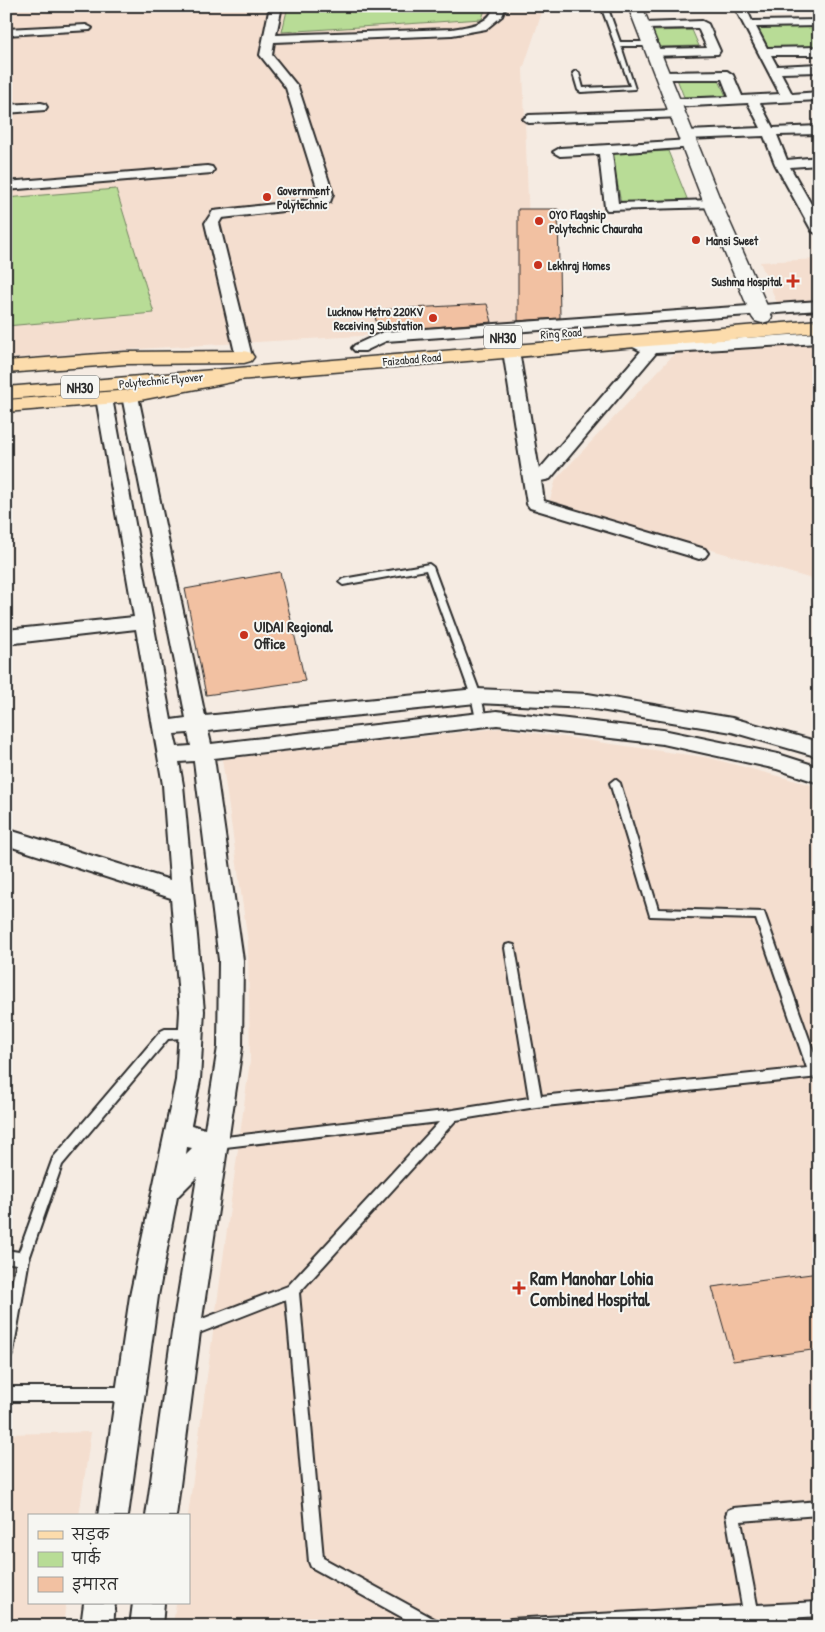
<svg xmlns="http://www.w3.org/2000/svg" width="825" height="1632" font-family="'Patrick Hand','Playpen Sans Deva',sans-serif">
<rect width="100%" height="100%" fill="#f5ebe2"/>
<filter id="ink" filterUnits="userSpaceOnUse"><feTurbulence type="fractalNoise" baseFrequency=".02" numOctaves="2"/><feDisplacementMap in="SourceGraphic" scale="10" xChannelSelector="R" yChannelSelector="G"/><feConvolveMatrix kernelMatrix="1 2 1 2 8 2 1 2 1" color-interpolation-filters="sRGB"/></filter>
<g filter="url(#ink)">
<g fill="#f4decf">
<path d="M6,6H544L523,69L533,326L153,348L6,359Z"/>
<path d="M819,259V300L777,303L760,262Z"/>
<path d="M819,339V581L549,503L556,479L677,351Z"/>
<path d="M500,728L710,758L819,787V1626H173L176,1603H189L188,1516L250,1061L248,942L222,759Z"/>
<path d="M91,1432L79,1516H29V1603H66L63,1626H6V1434Z"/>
</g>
<g fill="#b8dc96" stroke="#728460">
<path d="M288,6H486L482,19L282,32Z"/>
<path d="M819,25V47L769,49L757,27Z"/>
<path d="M692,30L699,46L659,47L652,31Z"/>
<path d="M718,78L726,96L684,97L677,79Z"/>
<path d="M668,151L688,201L621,203L612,154Z"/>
<path d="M116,189L154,313L6,326V198Z"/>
</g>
<g fill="#f2c1a2" stroke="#2b2b2b">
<path d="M518,209H558L560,318L518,321Z"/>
<path d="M487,304L492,322L378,332L374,310Z"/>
<path d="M280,572L305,681L206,695L185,589Z"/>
<path d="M819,1273V1349L733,1361L712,1287Z"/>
</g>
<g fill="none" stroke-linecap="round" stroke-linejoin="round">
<defs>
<g id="lane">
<path d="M601,6H607L620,42H650L653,44L650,46H621L635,89L581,92L578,90L573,73L576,71L579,73L583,88L630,86Z"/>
<path d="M429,564L433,567L481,696L486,719L484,721H478L476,719L471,696L426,570L343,585L339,582L343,579Z"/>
<path d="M615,779L620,783L658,909L764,912L819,1067V1077L536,1107L456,1120L299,1293L323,1558L438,1621L440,1626H418L311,1567L309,1562L286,1299L189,1337L184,1336L183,1331L184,1326L288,1286L439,1122L217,1148L213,1147L211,1143L213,1139L217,1138L453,1110L529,1098L505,948L506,945L510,944L514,945L515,948L541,1096L807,1068L756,919L650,916L610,783Z"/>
<path d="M165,1029H191L195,1031L197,1034L195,1037L168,1039L62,1165L29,1259L13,1352L11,1357L6,1358V1315L16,1264L6,1262V1250L19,1252L53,1158L161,1031Z"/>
<path d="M6,1387H129L134,1389L136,1394L134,1399L129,1401H6Z"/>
<path d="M819,1501V1515L741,1521L757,1605L819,1602V1616L759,1620L760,1626H746L745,1620L648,1626H503L505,1621L510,1619L742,1606L726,1515L728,1510L733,1508Z"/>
</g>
<g id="street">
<path d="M270,6H282L276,35L452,29C468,26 490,25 494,6H506L502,16L486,29L452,35L274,42L272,55L298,87L333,194L330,202L319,207L222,218L219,223L252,357L250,360H238L236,357L205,223L213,211L311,200L319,197V194L286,88L260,55Z"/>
<path d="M734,6H745L752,21L819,20V26L756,27L767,48L819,47V55H771L777,66L819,64V72L781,73L792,94L819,92V100L760,103L773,128L819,126V134L777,135L787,160L819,157V165L790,167L819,218V235L812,231L775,164L764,136L686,139L680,135L686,131L761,128L748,103L673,107L667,103L673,99L729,97L722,79H659L657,76L663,72L727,71L733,75L742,96L780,94Z"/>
<path d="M702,21L708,24L720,51L718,54L650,56L648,53L650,50L654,49L707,48L698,28L643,29L637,26L643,23Z"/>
<path d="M86,25L92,28L90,30L6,35V29Z"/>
<path d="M41,103L45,104L47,107L45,110L6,113V105Z"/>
<path d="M678,110L684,114L682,117L529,123L523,119L529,115Z"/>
<path d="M690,140L696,144L695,147L612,153L618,203L713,200L720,204L718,207L607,210L605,207L599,154L560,156L553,152L560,148Z"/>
<path d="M207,166L212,167L214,170L212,173L6,190V182Z"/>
<path d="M819,301V310L386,341L365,351H355L352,348L355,345L383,332Z"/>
<path d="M819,333V343L656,353L550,479L541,481L544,501L705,549L708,553L705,557L699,559L693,557L530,508L527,504L503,351L506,348H516L519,351L539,470L641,351L629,345L626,342L629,339L634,337L653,344Z"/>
<path d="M130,391L136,393L138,396L205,716L476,689L588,694L732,718L819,742V757L732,732L588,708L476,703L208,731L211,744L497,711L663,730L778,754L819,767V783L777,769L663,744L497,725L214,758L243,960L242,1047L200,1332L176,1516H146L172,1332L197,1177L177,1197L158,1296L128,1516H98L130,1296L176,1080L180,1011L171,898L6,845V829L170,880L163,785L136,629L6,644V630L134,617L96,398L98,395H110L112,398L171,720L186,718L122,396L124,393ZM188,733L191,746L177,747L174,734ZM194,761L219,960L218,1047L205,1129L191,1125L200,1080L204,1011L183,785L179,762ZM187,1147L192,1148L186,1154Z"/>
<path d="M84,1603H115L113,1626H81Z"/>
<path d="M133,1603H164L162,1626H130Z"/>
</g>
<path id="secondary" d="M628,6H642L724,209L772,317L769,321L762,323L755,321L752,317L706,209Z"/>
<g id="primary">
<path d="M244,351L251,353L254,357L251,361L244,363L125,364L6,373V361L125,352Z"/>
<path d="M230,371L237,373L240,377L237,381L130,402L6,412V400L130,390Z"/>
</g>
<path id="highway" d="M819,320V332L6,399V387Z"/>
</defs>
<use href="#lane" stroke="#2b2b2b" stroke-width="4"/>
<use href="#street" stroke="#2b2b2b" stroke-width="4"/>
<use href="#secondary" stroke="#2b2b2b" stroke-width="3"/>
<use href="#primary" stroke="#2b2b2b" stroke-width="3"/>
<use href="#highway" stroke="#2b2b2b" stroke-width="3"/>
<use href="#lane" fill="#f6f6f2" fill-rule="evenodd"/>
<use href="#street" fill="#f6f6f2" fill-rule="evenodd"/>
<use href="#secondary" fill="#f6f6f2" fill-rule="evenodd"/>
<use href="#primary" fill="#fcdcac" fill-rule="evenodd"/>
<use href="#highway" fill="#fcdcac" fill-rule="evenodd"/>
</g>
</g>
<g fill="#c8321e" stroke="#f6f6f2" stroke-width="2">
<circle cx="267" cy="197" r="5"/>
<circle cx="539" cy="221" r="5"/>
<circle cx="696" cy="240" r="5"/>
<circle cx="538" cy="265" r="5"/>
<path d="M790.5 273.5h5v5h5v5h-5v5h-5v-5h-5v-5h5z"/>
<circle cx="433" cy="318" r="5"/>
<circle cx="244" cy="635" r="5"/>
<path d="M516.5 1280.5h5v5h5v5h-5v5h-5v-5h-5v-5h5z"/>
</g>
<g text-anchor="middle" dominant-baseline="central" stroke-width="4" stroke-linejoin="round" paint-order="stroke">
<g font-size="12" font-weight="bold" fill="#2b2b2b" stroke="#f6f6f2" text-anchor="start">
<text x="277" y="190">Government<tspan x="277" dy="14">Polytechnic</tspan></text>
<text x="549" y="214">OYO Flagship<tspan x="549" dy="14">Polytechnic Chauraha</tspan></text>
<text x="706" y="240">Mansi Sweet</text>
<text x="548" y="265">Lekhraj Homes</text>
<text x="782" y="281" text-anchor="end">Sushma Hospital</text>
<text x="423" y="311" text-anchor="end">Lucknow Metro 220KV<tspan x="423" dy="14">Receiving Substation</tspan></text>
</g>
<g font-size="12" fill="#2b2b2b" stroke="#f6f6f2">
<text transform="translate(561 333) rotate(-4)">Ring Road</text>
<text transform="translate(412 359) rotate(-5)">Faizabad Road</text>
<text transform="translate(161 380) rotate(-5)">Polytechnic Flyover</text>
</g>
<g fill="#f6f6f2" stroke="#686867" stroke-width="1">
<rect x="484" y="325.5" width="38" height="23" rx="4"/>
<rect x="61" y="375.5" width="38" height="23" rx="4"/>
</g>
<g font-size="14" font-weight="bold" fill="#2b2b2b">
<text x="503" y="337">NH30</text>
<text x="80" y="387">NH30</text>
</g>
<g font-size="15" font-weight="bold" fill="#2b2b2b" stroke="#f6f6f2" text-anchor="start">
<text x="254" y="626">UIDAI Regional<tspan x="254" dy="17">Office</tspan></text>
</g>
<g font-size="18" font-weight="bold" fill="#2b2b2b" stroke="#f6f6f2" text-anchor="start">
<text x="530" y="1278">Ram Manohar Lohia<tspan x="530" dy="21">Combined Hospital</tspan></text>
</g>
</g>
<rect width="825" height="1632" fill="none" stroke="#f6f6f2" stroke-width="25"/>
<rect x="12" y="12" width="800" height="1607" fill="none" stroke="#2b2b2b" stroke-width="2" filter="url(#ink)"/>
<rect x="28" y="1514" width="162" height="90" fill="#f6f6f2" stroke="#a5a5a2"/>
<rect x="38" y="1531" width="25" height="8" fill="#fcdcac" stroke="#a5a5a2"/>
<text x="72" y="1540" font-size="15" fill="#2b2b2b">सड़क</text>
<rect x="38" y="1552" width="25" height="15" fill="#b8dc96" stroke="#a5a5a2"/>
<text x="72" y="1564" font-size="15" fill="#2b2b2b">पार्क</text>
<rect x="38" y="1577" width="25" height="15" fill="#f2c1a2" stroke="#a5a5a2"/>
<text x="72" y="1590" font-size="15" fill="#2b2b2b">इमारत</text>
</svg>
